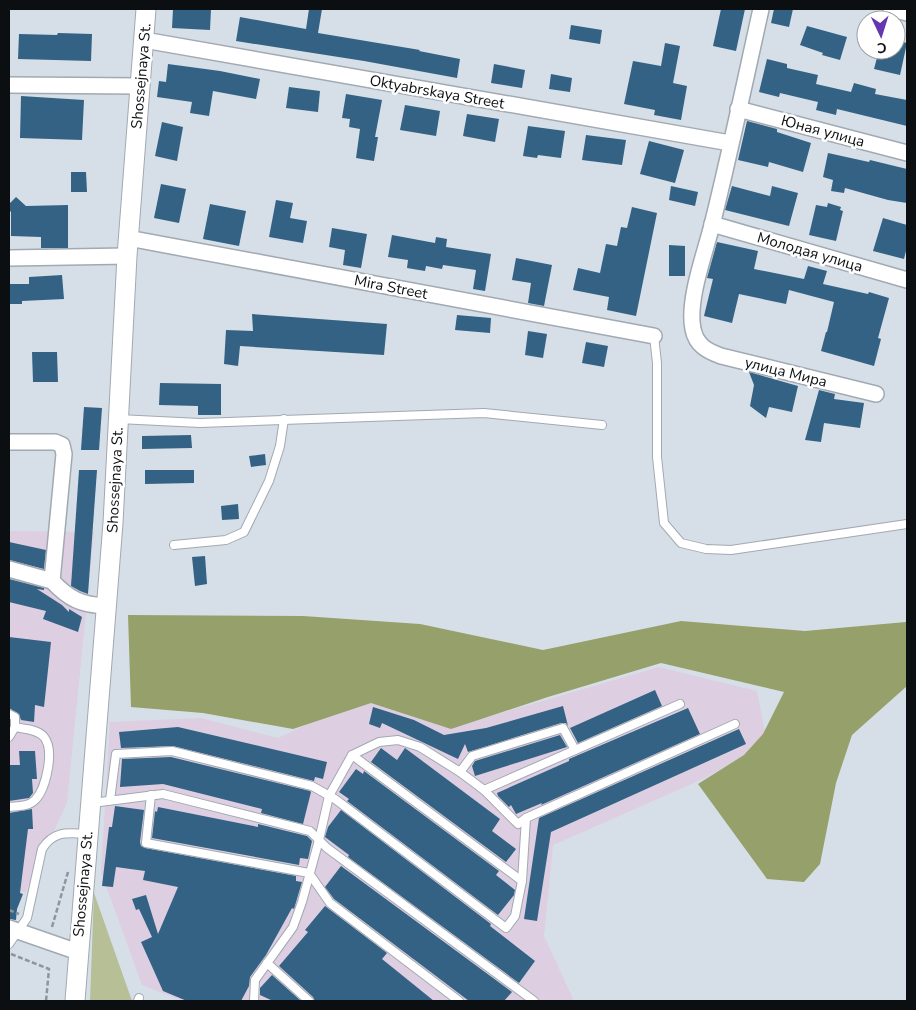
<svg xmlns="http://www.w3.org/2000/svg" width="916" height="1010" font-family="'Nunito Sans',sans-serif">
<rect width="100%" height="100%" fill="#d6dfe7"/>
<g fill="#ddcee1">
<path d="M9,531L94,532L67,803L25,893L9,887Z"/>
<path d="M659,667L757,691L767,743L703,779L553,845L544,936L574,1001H183L142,985L101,872L110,722L201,718L278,738L365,697L460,725Z"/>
</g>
<path fill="#b6bf95" d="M94,893L132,1001H90Z"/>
<path fill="#96a06a" d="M128,615L303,616L420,624L543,650L681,621L805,631L906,622L907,624V686L852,735L836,783L820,864L804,882L767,879L698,784L744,755L763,734L784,692L661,663L548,697L451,729L371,703L293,729L203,713L131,707Z"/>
<g fill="#336284">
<path d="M173,9H211L210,30L172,28Z"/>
<path d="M309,9H322L318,33L420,50L419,51L460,59L457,78L364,61L236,41L240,17L306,29Z"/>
<path d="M721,9H745L736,51L713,46Z"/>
<path d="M774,9H793L789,27L771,23Z"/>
<path d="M571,25L602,30L600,44L569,39Z"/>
<path d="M807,26L847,37L840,60L822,55L823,53L800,45Z"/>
<path d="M58,33L92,34L91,61L18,59L19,34L57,35Z"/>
<path d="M896,40L907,43L900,75L874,69L879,50H896Z"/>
<path d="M665,43L680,46L673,83L687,86L681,120L654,115L655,110L624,104L633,61L661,66Z"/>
<path d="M767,59L787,64V68L818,75L816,84L851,92L854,83L876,89L875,94L907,100V126L837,109L836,115L816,110L818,102L780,93L779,97L759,92Z"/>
<path d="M168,64L220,71L260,79L256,99L213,91L209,116L190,113L192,102L157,97L159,81L166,82Z"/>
<path d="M494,64L525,70L522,88L491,83Z"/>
<path d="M551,74L572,78L570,92L549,89Z"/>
<path d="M289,87L320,91L318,112L286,108Z"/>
<path d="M346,94L382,100L375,137H378L374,161L356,158L360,129L349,127L350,119L342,118Z"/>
<path d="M21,96L84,100L82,140L20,138Z"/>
<path d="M405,105L440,111L436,136L400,130Z"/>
<path d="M467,114L499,119L495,142L463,136Z"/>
<path d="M747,121L777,129V132L811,143L803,172L769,162L768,167L738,160Z"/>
<path d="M162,122L183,127L177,161L155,156Z"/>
<path d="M528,126L565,131L561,158L538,155L537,158L523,156Z"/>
<path d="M586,135L626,140L622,165L582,160Z"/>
<path d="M649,141L684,150L675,183L640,174Z"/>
<path d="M828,153L869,162L870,160L907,169V203L888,200L845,188L844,193L831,191L833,180L823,177Z"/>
<path d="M71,172H86L87,192H71Z"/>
<path d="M161,184L186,189L179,223L154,218Z"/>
<path d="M671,186L698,192L695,206L669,200Z"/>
<path d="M732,186L770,196L772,186L798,193L789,226L725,210Z"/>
<path d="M16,197L26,206L68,205V248H41V237L11,236V212L9,210V204Z"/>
<path d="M276,200L293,203L290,218L307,221L303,243L269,237Z"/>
<path d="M828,203L841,207L840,210L843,211L836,241L809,235L816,205L827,207Z"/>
<path d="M210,204L246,211L239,246L203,239Z"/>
<path d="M632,207L657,213L636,316L607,310L609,297L573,290L578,268L600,273L606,244L617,246L621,227L627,228Z"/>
<path d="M883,218L907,225V247L904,259L873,251Z"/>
<path d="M332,228L367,234L361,268L343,265L345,250L329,247Z"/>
<path d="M392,235L435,243L436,237L447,239L446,247L491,254L485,291L473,289L476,270L443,265L442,269L426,266L425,271L407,268L408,260L388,257Z"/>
<path d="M717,242L758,251L754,269L804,279L808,266L827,271L823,284L868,294L869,292L889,298L878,338L881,339L874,366L821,351L826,332H827L834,302L789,290L786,304L739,294L732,323L704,316L713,279L707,278Z"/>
<path d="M669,245L685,246V276H669Z"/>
<path d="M516,258L552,265L544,306L528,303L531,283L512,280Z"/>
<path d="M62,275L64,299L22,301V304H9V284H29V277Z"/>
<path d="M252,314L387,324L384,355L240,346L238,366L224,364L226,330L253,331Z"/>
<path d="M457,315L491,318L490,333L455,330Z"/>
<path d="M528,331L547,334L543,358L525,355Z"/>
<path d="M586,342L608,346L604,367L582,363Z"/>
<path d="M32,352H57L58,382H33Z"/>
<path d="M749,372L798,386L792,412L769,407L766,418L750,406L754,385Z"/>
<path d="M160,383L221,384V415H198V406L159,405Z"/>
<path d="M819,390L835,394L834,399L864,403L860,428L824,423L821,442L805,440Z"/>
<path d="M84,407L102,408L99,450H81Z"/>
<path d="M191,435L192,448L142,449V436Z"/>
<path d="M265,454L266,465L251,467L249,456Z"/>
<path d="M79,470H97L88,594L80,591L71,586Z"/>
<path d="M145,470H194V483L145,484Z"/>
<path d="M238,504L239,519L222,520L221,506Z"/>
<path d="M9,542L46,550L44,569L9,560Z"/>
<path d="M205,556L207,584L195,586L192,557Z"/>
<path d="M9,579L44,588V590L37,589L62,605L69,612V609L82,617L78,632L43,619L46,611L9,602Z"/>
<path d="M9,637L51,642L44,707L35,705L34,722L21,720L19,714L9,708Z"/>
<path d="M655,690L662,706L578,743L570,728Z"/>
<path d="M563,706L568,726L566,723H561L468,752L465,744L458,759L382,723L380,728L369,724L373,707L414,720L444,735L486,728Z"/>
<path d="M688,708L700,734L541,805L542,803L516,814L511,805L509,807L498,796L497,793L569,761V759Z"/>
<path d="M178,727L327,762L323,779L315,777L314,781L173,746L121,748L119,732Z"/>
<path d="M739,729L746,744L551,832L537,921L524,919L539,818Z"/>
<path d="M560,735L567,747L475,776L472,766L475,761Z"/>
<path d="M381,748L397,760L405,748L500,819L492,831L516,849L506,862L371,762Z"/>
<path d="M19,751H35L37,779H32L33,793L29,798L9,801V765H20Z"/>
<path d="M171,757L310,791L311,792L303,824L261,813L262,809L163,784L120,787L122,759Z"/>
<path d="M356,769L363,774L364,771L499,871L496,875L515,890L514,895L498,915L347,801L349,799L339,792Z"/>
<path d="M115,806L144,810L140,842L141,846L145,848L296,876V881L302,882L294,909L292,908L266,955L250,977L249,986L241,1001H187L163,991L141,942L152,937L139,909L136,910L132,899L146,895L158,934L178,887L143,880L145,871L116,867L113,887L102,886L109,827H112Z"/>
<path d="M158,807L258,827V824L307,836L312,841L308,859L300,858L299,865L152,838L155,811L157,812Z"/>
<path d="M32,809L33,829H28L20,893L23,894L17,909L16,920L9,919V813Z"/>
<path d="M341,810L491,924L490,926L535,961L519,983L348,857L349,855L325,837L328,827Z"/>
<path d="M341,866L512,992L504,1001H469L334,899L325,887Z"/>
<path d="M325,906L387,953L382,959L434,1001H315L313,997L279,966L308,932L305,930Z"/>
<path d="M272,975L301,1001H273L260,995V988Z"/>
</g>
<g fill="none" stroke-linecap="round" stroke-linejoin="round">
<defs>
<g id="service">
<path d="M654,336L657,363V457L664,523L681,543L706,549L731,550L907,524"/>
<path d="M118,419L200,423L484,413L602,425"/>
<path d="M174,545L226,540L244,532L269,481L280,446L284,419"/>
<path d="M9,714L15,717V727C24,729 38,729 44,737C55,750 46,789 35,800C28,807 18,806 9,807"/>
<path d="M9,737L15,727"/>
<path d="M352,755L522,881"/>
<path d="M460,772L472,756L563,728L575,750"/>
<path d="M484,790L680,704"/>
<path d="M151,795L146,843L309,873L330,903L459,1001"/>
<path d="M110,800L116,754L172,751L312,786L335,799L506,928L515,916L522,881L526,818"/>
<path d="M92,803L163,794L310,831L327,848L534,1001"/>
<path d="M9,944L27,918L42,849C54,830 68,833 88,834"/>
<path d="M267,963L309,1001"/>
<path d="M138,1001L139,998"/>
<path d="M254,1001L255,980L293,927L302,902L319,840L329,796L352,755L379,742L398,740L420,747L460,772L484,790L518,824L526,818L735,724"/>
</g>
<g id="minor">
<path d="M761,9C745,81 730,153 712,225C705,253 687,301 693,329C696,345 707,351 721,356L876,394"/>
<path d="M891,9L907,13"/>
<path d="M144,40L730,143"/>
<path d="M9,85L140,86"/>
<path d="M738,109L907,153"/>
<path d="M712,224L907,280"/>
<path d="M128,238L654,336"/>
<path d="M9,258L127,256"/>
<path d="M9,442H55L62,445L64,454L52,581L9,569"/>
<path d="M52,581C69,599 81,605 106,606"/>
<path d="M9,928L78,952"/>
</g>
<path id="tertiary" d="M75,1001L113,523L127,256L146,9"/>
</defs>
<use href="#service" stroke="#a1a9b1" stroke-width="10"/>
<use href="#minor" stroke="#a1a9b1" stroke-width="18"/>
<use href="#tertiary" stroke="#a1a9b1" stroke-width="21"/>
<g stroke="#8e959b" stroke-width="2.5" stroke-dasharray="5 2.5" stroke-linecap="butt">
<path d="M9,910L19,914"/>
<path d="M52,927L68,872"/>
<path d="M11,954L49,969L46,1001"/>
</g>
<use href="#service" stroke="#fff" stroke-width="8"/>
<use href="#minor" stroke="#fff" stroke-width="15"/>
<use href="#tertiary" stroke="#fff" stroke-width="19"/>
</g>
<g text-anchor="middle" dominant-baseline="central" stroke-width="5" stroke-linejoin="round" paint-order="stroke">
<g font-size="15" fill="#0c0f11" stroke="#fff">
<text transform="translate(141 76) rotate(-85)">Shossejnaya St.</text>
<text transform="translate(437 92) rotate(10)">Oktyabrskaya Street</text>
<text transform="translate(823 131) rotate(15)">Юная улица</text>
<text transform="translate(810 252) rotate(16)">Молодая улица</text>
<text transform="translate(391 287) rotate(11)">Mira Street</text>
<text transform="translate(786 372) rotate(14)">улица Мира</text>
<text transform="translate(115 480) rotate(-87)">Shossejnaya St.</text>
<text transform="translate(83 884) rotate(-85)">Shossejnaya St.</text>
</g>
</g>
<rect width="916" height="1010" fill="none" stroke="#0c0f11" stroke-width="20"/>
<g transform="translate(881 35) rotate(176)"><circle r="24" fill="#ffffff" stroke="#9e9fa0"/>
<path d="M0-4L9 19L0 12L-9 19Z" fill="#6536ad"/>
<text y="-8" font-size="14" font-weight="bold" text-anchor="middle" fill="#0c0f11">С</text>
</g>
</svg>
